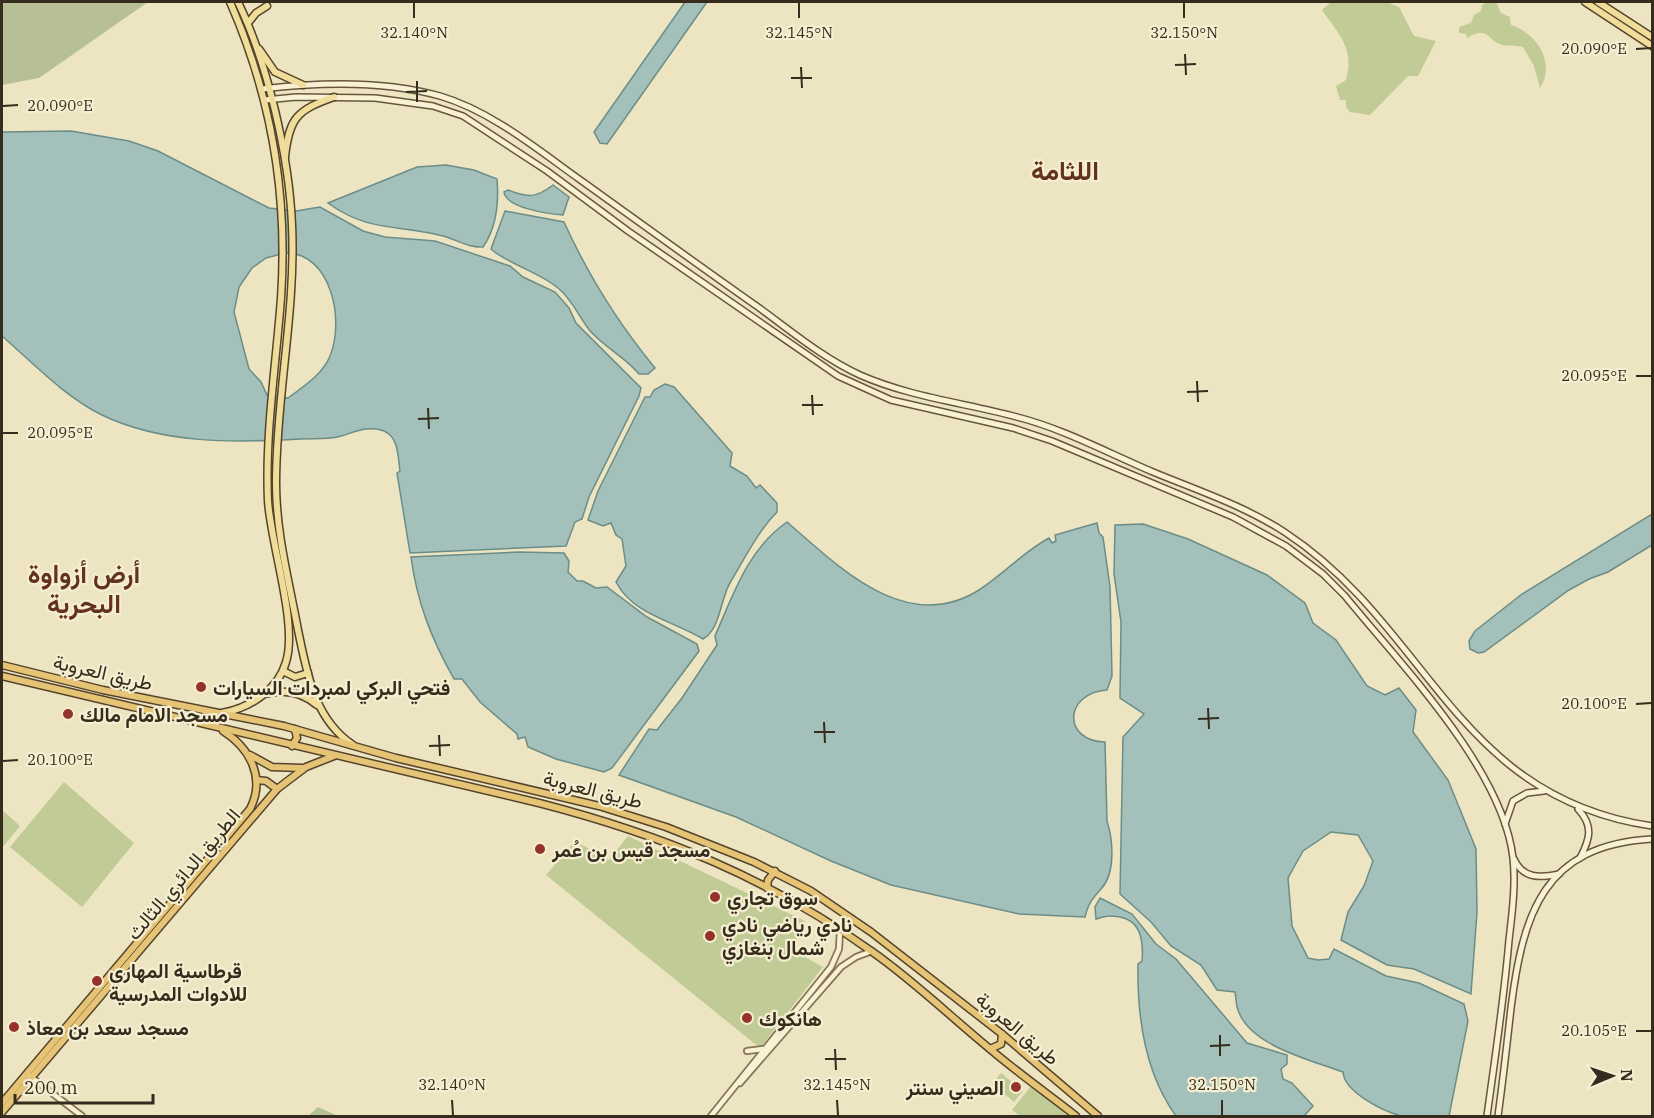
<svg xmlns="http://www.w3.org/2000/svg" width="1654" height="1118" font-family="'IBM Plex Serif',Vazirmatn,serif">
<rect width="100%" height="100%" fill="#ede4c1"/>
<g fill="#c0cb95">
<path d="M1331,2H1387L1399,7L1414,36L1436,41L1418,76H1408L1370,115L1350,112L1346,107V100H1340L1336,86L1346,80C1355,49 1339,34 1322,10Z"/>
<path d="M1487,2H1496L1501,13L1510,17L1511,25C1537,33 1556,63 1540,88L1534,66L1523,47C1515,45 1510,46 1503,45C1488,42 1488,24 1467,38L1466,34L1459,33V27L1471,23L1474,15L1481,11L1482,5Z"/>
<path d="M64,782L134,843L82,907L10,847Z"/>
<path d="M2,810L20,826L2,848Z"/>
<path d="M628,836L805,921L792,950L823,967L760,1048L546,875L575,841L609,860Z"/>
<path d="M1001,1073L1023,1091L1014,1102L992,1084Z"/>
<path d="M1031,1086L1068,1116H1020L1012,1110Z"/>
</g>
<g fill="#b7c095">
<path d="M2,2H148L39,78L2,85Z"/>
<path d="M318,1107L338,1116H308Z"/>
</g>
<g fill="#a4c0ba" stroke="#6b8d88" stroke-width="1.5" fill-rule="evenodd">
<path d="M685,2H707L607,144L600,143L594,132Z"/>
<path d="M71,131L129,141L158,151L269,208L296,211L320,207L363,231L385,237L435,241L510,266L523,277L555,292L569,308L576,323L641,388L639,396L589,497L582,519L575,522L566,546L410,553L397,473L400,471C398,458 399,437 384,431C369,425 355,432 341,436C329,440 312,438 300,439C235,443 162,444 102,415C65,397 33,363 2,336V132ZM285,253C331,252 345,320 330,356C323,374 303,387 288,398L267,395L261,382L249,369L234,312L239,287L252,268L266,258Z"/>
<path d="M446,165L474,170L497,179C499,203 497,227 483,247C468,248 458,240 443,236C399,224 369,233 328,203L417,167Z"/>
<path d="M553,185L569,197L563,215C549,214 506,208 504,192L508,190C528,198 536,198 553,185Z"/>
<path d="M505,211L564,222C588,275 618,323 655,368L648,374H639C626,358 606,348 591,332C579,318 573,300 558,288C541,273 506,263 491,249Z"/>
<path d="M665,384L674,387L732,453L730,466L747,476L756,488L760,485L777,503V512C758,531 745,558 731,581C720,598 721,629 703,639C674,621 633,615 616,582L626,566L622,539L616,535L611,523L603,526L588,520L598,491L645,397H650L654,390Z"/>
<path d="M1652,514V545L1608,572L1589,579L1569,590L1484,652L1478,653L1470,649L1469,641L1475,631L1522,594Z"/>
<path d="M787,522C838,566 906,636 979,590C1004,574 1023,552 1049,538L1052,543L1056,541L1055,535L1097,523L1099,533L1103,537L1110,587L1112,676L1107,690C1064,693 1062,741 1105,742L1107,821C1113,840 1116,873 1101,889C1092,899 1088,904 1085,917L1019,914L891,885L831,861L736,817L619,775L649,729L657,730L682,698L717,645L715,636C733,595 748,549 787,522Z"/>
<path d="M1143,524L1188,539L1267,575L1305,603L1313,623L1336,640L1367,686L1385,695L1399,688L1416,710L1413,732L1448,780L1476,849L1477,912L1471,994L1414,969L1387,965L1341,940L1348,912L1364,886L1373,861L1358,835L1331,832L1303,851L1288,878L1292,926L1308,958L1318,960L1329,959L1334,949L1386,976L1419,983L1464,1004L1468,1021L1449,1116C1435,1117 1416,1118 1401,1116C1383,1111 1344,1092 1343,1072C1311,1060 1250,1046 1238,1010C1236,1005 1236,997 1235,992L1217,990L1201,965L1171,946L1151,922L1120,894L1123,737L1144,714L1120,698L1121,622L1114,574L1115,525Z"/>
<path d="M519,552L564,553L569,561L568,572L577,581H583L596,588L607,587L647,617L697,644L699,651L612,768L604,772L556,759L528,747L525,737L518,739L517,734L480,702L462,679H454C432,640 417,603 411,557Z"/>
<path d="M1100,898L1132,914L1156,944L1176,959L1247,1043L1287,1055V1064L1281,1069L1283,1079L1292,1083L1313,1106L1304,1116H1176C1144,1072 1137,1016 1138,964L1142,961C1144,935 1139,916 1109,916C1104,916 1101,918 1096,919L1095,907Z"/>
</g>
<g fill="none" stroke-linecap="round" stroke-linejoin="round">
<defs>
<g id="tertiary">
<path d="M747,1051L763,1049"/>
<path d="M27,1074L82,1116"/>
<path d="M740,1083L841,967L856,957L872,951"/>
<path d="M711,1116L831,967L839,949L840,930"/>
</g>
<g id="secondary">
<path d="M262,89C320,82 383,80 440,96C491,111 537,149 579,179C639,222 698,265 758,307C791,331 823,358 860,375C910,397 965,403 1017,417C1064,429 1108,453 1153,472C1199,491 1245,506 1286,533C1430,628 1455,797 1652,826"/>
<path d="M265,100L296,97L375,98L433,106L463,116L547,171L628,231L838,376L891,400L1013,428L1052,441L1233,517L1286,546L1323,574L1345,596C1401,665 1503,769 1513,858C1516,885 1512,914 1509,940C1504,999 1495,1058 1487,1116"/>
<path d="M1578,809C1594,826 1590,839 1580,858"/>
<path d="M1505,824L1513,801L1527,793L1544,791"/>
<path d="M1514,859C1523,879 1540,878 1559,874"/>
<path d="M1498,1116C1503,1080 1507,1044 1511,1008C1523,914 1543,845 1652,839"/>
</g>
<g id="primary">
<path d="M238,2C268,64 289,156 292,225C296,311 276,397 276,483C276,533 289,581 298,630C307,673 314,719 353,745"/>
<path d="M1585,2L1652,46"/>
<path d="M1598,2L1652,37"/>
<path d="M248,23L256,13L267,6"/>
<path d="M259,49L275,72L303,85"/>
<path d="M285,157C289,118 297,110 334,97"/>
<path d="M283,671L295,677L308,673"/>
<path d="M265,694C284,689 302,692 317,705"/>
<path d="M222,713C250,708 278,690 286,662C298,624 271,546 268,501C265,434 276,365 281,298C288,196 271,95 230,2"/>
</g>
<g id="trunk">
<path d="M2,665L103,690L284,726L396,758L599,806L666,827L754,862L811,891L871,932L1002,1034L1098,1116"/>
<path d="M2,676L539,803C663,835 769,878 874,953C915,982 951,1017 990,1049C1018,1073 1048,1094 1076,1116"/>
<path d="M292,746L297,738L295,729"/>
<path d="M250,755L272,767L302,768"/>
<path d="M257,780L266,781L277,789"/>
<path d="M767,888L768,880L775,871"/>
<path d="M990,1049L1001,1044L1002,1034"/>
<path d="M2,1103L250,809C266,778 250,748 223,731"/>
<path d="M2,1112L277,789L306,767L334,756"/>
</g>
</defs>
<use href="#tertiary" stroke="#867559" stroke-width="8"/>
<use href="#secondary" stroke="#68563c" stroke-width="8"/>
<use href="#primary" stroke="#54432d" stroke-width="9"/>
<use href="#trunk" stroke="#54432d" stroke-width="9"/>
<use href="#tertiary" stroke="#f8f1d4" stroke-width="4.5"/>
<use href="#secondary" stroke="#f8f1d4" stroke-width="5"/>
<use href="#primary" stroke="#f0dd99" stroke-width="6"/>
<use href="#trunk" stroke="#e6c476" stroke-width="6"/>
</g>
<path fill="none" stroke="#362c1d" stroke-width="2" d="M414,3V18M799,3V18M1184,3V18M1636,49L1651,48M1185,54L1186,75M1175,65L1196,64M801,67L802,88M791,78H812M417,81V102M406,92L427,91M3,106L18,105M1636,376H1651M1197,381L1198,402M1187,392L1208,391M812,395L813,415M802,405H823M428,408L429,429M418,419L439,418M3,433H18M1636,704L1651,703M1208,708L1209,729M1198,719L1219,718M824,722L825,743M814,732H835M439,735L440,756M429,746L450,745M3,761L18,760M1636,1031H1651M1220,1035V1056M1210,1046L1230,1045M835,1049L836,1070M825,1059H846M452,1100L453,1115M837,1100L838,1115M1222,1100V1115"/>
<g fill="#94332a" stroke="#f5eed1" stroke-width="2">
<circle cx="201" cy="687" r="6"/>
<circle cx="68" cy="714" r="6"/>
<circle cx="540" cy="849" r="6"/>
<circle cx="715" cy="897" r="6"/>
<circle cx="710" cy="936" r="6"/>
<circle cx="97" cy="981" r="6"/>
<circle cx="747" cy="1018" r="6"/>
<circle cx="14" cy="1027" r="6"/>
<circle cx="1016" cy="1087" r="6"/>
</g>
<g text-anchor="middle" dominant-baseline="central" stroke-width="4.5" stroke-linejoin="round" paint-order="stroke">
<g font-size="20" fill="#362c1d" stroke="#f5eed1">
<text transform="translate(103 672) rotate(13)">طريق العروبة</text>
<text transform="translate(593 789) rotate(14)">طريق العروبة</text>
<text transform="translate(183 874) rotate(-50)">الطريق الدائري الثالث</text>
<text transform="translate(1018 1028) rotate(40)">طريق العروبة</text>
</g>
<g font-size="20" font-weight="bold" fill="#362c1d" stroke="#f5eed1" text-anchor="start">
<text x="213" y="687">فتحي البركي لمبردات السيارات</text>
<text x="80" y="714">مسجد الامام مالك</text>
<text x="552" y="849">مسجد قيس بن عُمر</text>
<text x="727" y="897">سوق تجاري</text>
<text x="722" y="924">نادي رياضي نادي<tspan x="722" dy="23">شمال بنغازي</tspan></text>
<text x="109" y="970">قرطاسية المهاري<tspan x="109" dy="23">للادوات المدرسية</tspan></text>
<text x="759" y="1018">هانكوك</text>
<text x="26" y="1027">مسجد سعد بن معاذ</text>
<text x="1004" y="1087" text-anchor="end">الصيني سنتر</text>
</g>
<g font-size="26" font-weight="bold" fill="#62321d" stroke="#f5eed1">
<text x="1065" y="170">اللثامة</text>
<text x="84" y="573">أرض أزواوة<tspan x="84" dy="30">البحرية</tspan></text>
</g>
</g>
<g font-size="15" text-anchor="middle" fill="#362c1d" stroke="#f5eed1" stroke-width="4.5" stroke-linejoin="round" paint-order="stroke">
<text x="414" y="38">32.140°N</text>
<text x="799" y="38">32.145°N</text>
<text x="1184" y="38">32.150°N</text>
<text x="1594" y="54">20.090°E</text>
<text x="60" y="111">20.090°E</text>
<text x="1594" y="381">20.095°E</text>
<text x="60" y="438">20.095°E</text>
<text x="1594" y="709">20.100°E</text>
<text x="60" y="765">20.100°E</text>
<text x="1594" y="1036">20.105°E</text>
<text x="452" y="1090">32.140°N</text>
<text x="837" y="1090">32.145°N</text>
<text x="1222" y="1090">32.150°N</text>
</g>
<rect width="1654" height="1118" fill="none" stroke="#362c1d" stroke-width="6"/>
<g transform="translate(1612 1076) rotate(88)" stroke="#f5eed1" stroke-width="4.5" paint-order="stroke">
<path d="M0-4.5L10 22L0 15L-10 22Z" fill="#362c1d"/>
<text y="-9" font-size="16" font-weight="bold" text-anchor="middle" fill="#362c1d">N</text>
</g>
<path d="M15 1094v9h138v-9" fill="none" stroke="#362c1d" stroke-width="3"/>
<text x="24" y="1094" font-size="18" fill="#362c1d" stroke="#f5eed1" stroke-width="4.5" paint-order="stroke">200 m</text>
</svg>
